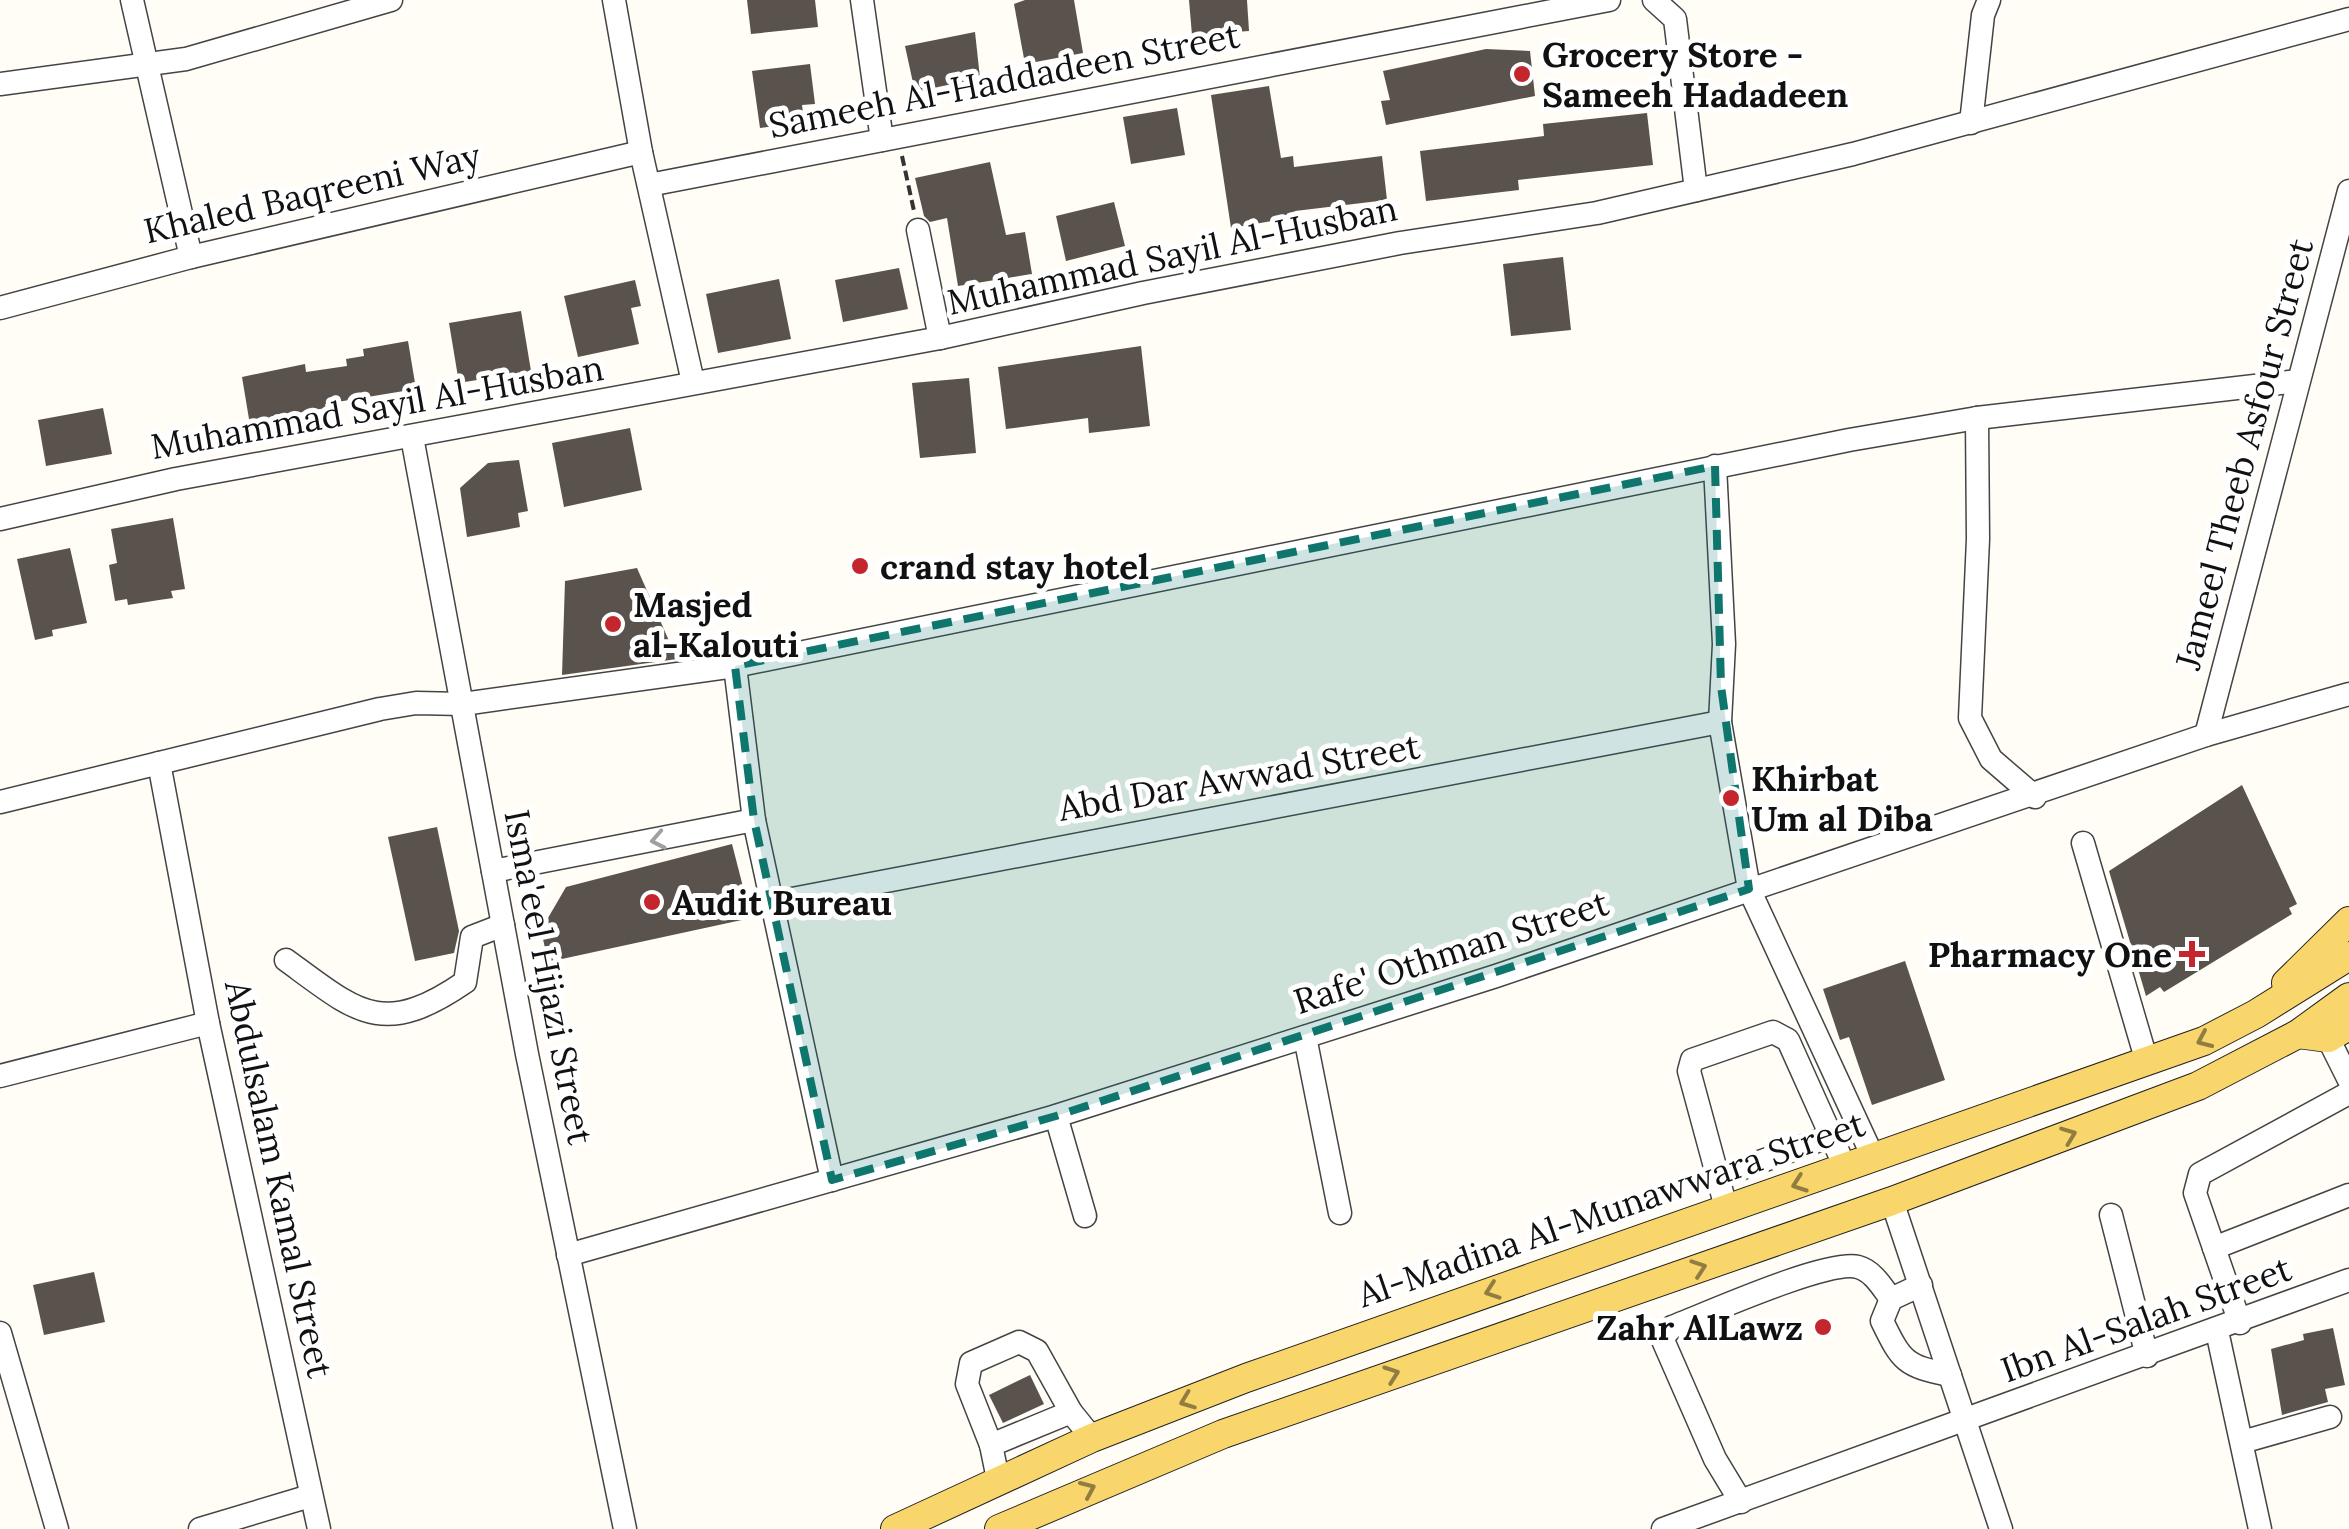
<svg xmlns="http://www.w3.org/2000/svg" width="2349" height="1529" font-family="Lora,serif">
<rect width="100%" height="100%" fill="#fffdf5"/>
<g fill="#5a524d">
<path d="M747,0H815L818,27L751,34Z"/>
<path d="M1025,0H1074L1083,53L1025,64L1014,4Z"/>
<path d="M1189,0H1247L1249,31L1192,35Z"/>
<path d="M975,32L980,78L915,92L905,46Z"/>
<path d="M1486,49L1530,51L1535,96L1386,125L1381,101L1390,100L1383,71Z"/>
<path d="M810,64L815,104L802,105L804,122L760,128L752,71Z"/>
<path d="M1269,86L1281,158L1293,156L1294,167L1382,156L1387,200L1295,211L1296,217L1231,228L1211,95Z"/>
<path d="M1177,108L1185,155L1131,164L1123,117Z"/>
<path d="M1647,113L1653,165L1518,180L1519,190L1426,201L1420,151L1544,136L1543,124Z"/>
<path d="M990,162L1006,235L1025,232L1032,274L958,286L947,218L930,222L924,216L915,178Z"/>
<path d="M1114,202L1125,246L1066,261L1056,216Z"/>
<path d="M1563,257L1571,330L1511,336L1503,264Z"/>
<path d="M899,268L908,309L843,322L835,280Z"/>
<path d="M779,279L791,339L718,353L706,294Z"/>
<path d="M635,280L641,306L631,308L639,344L578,357L564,296Z"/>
<path d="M521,311L531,371L459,383L449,323Z"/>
<path d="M408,341L416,389L325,404L326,408L291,414V418L250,425L242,377L305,364L306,372L347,366L346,359L364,356L363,349Z"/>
<path d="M1141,346L1150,426L1089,433L1088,418L1006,429L998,367Z"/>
<path d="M969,378L976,453L920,458L912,383Z"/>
<path d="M103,408L112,454L46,466L38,420Z"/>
<path d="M630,428L642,490L564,507L552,443Z"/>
<path d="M519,460L528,511L518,513L520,527L467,537L460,488L488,463Z"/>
<path d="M173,518L185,589L171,591L173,598L159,600L128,605L127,599L115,601L109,565L117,563L111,529Z"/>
<path d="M70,548L87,623L52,630L53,636L35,640L17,559Z"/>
<path d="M637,568L677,659L562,675L565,581Z"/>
<path d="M2242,785L2297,904L2289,908L2292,914L2164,992L2160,987L2146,996L2109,871Z"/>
<path d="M437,827L459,931L454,953L415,961L388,837Z"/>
<path d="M732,844L751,918L548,962L541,930L566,887Z"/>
<path d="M1905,961L1945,1080L1872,1105L1849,1037L1840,1040L1823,989Z"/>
<path d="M94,1272L105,1322L44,1335L33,1285Z"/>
<path d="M2333,1328L2345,1385L2325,1389L2328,1402L2282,1415L2271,1349L2304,1340L2303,1334Z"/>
<path d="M1030,1375L1044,1404L1003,1423L989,1395Z"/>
</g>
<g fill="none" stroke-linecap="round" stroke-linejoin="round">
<defs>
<g id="minor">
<path d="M132,0L191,257"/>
<path d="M614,0L641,152L693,382"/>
<path d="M862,0L882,140"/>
<path d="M1654,0L1675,19L1696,190"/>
<path d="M0,84L186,59L391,0"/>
<path d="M1971,123L1983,15L1989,0"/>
<path d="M649,185L1609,0"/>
<path d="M918,230L940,338"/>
<path d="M0,308L191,257L641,152"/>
<path d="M1977,418L1978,539L1970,718L1991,759L2035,797"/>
<path d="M412,437L527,1054L625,1529"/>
<path d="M1715,466L1724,644L1720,722L1749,889L1873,1157"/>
<path d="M0,519L176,479L940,338L1143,293L1400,243L1597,213L1853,154L2349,19"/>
<path d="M735,666L754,820L832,1180"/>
<path d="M2206,735L2349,191"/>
<path d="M159,763L208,1023L319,1529"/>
<path d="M0,802L380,709L416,703L463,704L735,666L1849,440L1977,418L2298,381"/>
<path d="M2083,843L2147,1062"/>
<path d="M493,871L754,820"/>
<path d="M771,903L1720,722"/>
<path d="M286,960C357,1012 382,1039 465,982L472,937L503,925"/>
<path d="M1305,1037L1340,1213"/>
<path d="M2328,1038L2349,1080"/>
<path d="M0,1076L208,1023"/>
<path d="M1056,1116L1085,1216"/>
<path d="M1718,1177L1831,1136"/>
<path d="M1892,1201L2001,1529"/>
<path d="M1727,1211L1689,1071L1692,1060L1773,1032L1788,1040L1845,1167"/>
<path d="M2111,1215L2147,1356"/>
<path d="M2214,1248L2349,1195"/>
<path d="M568,1255L1056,1116L1496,976L2206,735L2349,694"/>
<path d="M1921,1285L1891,1299L1882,1321C1902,1362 1905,1366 1950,1375"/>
<path d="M2240,1323L2195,1193L2200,1174L2349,1093"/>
<path d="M2217,1331L2260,1529"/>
<path d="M0,1333L57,1529"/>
<path d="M2242,1442L2330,1417"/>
<path d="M991,1445L967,1384L971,1363L1019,1342L1037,1351L1071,1412"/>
<path d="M998,1479L991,1445L1071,1412L1092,1438"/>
<path d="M1741,1502L1715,1459L1662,1338L1672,1327C1706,1314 1828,1259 1858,1267C1873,1271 1882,1287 1891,1299"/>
<path d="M200,1529L310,1496"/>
<path d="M1663,1529L2349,1280"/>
</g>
<g id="major">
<path d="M2286,983L2349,921"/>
<path d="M2298,1034L2328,1038L2349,1026"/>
<path d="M895,1529L1092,1438L1246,1378L2204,1041L2256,1014L2349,956"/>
<path d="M999,1529L1223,1434L1892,1201L2198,1086L2298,1034L2349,997"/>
</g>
</defs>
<use href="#minor" stroke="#444" stroke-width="25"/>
<use href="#major" stroke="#222" stroke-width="30"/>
<path stroke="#333" stroke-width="4" stroke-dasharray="10 5" stroke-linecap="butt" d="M902,156L914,211"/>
<use href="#minor" stroke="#fff" stroke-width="22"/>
<use href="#major" stroke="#f9d66b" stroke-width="28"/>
</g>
<defs><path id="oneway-chevron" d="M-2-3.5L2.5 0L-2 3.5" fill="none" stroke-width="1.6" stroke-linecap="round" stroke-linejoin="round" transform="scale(2.5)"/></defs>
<use stroke="#a0a0a0" href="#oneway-chevron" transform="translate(658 840) rotate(169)"/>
<g stroke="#917d42">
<use href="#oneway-chevron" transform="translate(2204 1040) rotate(156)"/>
<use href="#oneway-chevron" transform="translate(2069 1135) rotate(-21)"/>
<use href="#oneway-chevron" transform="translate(1799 1184) rotate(160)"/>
<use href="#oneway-chevron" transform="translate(1699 1268) rotate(-19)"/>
<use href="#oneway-chevron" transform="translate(1492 1291) rotate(161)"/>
<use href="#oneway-chevron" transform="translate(1392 1374) rotate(-20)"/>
<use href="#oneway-chevron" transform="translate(1187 1401) rotate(159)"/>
<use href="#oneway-chevron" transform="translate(1088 1489) rotate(-24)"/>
</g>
<path fill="#0f766e" fill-opacity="0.2" stroke="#0f766e" stroke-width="8" stroke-dasharray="20 12" stroke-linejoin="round" d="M1715,466L1721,686L1749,889L1056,1116L832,1180L754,820L735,666Z"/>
<g fill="#c4262e" stroke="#fff" stroke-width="4">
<circle cx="1522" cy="74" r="10"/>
<circle cx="860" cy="566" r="10"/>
<circle cx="613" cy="624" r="10"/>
<circle cx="1731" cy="798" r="10"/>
<circle cx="652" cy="902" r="10"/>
<path d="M2187 939h10v10h10v10h-10v10h-10v-10h-10v-10h10z"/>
<circle cx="1823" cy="1327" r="10"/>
</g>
<g text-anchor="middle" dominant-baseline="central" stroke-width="10" stroke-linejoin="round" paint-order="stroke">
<g font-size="35" font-weight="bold" fill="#111" stroke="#fff" text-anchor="start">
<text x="1542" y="54">Grocery Store -<tspan x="1542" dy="40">Sameeh Hadadeen</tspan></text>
<text x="880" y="566">crand stay hotel</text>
<text x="633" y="604">Masjed<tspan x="633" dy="40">al-Kalouti</tspan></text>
<text x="1751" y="778">Khirbat<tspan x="1751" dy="40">Um al Diba</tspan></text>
<text x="672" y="902">Audit Bureau</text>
<text x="2172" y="954" text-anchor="end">Pharmacy One</text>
<text x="1803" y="1327" text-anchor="end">Zahr AlLawz</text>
</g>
<g font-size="35" fill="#111" stroke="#fff">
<text transform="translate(1004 80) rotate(-11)">Sameeh Al-Haddadeen Street</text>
<text transform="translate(312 193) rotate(-13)">Khaled Baqreeni Way</text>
<text transform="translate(1172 255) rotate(-12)">Muhammad Sayil Al-Husban</text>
<text transform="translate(377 407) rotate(-10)">Muhammad Sayil Al-Husban</text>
<text transform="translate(2244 454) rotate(-75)">Jameel Theeb Asfour Street</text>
<text transform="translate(1239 777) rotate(-10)">Abd Dar Awwad Street</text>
<text transform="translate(1451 952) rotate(-18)">Rafe' Othman Street</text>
<text transform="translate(549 977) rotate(79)">Isma'eel Hijazi Street</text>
<text transform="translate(279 1179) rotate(78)">Abdulsalam Kamal Street</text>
<text transform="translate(1611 1209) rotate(-19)">Al-Madina Al-Munawwara Street</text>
<text transform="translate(2146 1319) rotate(-20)">Ibn Al-Salah Street</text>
</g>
</g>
</svg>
